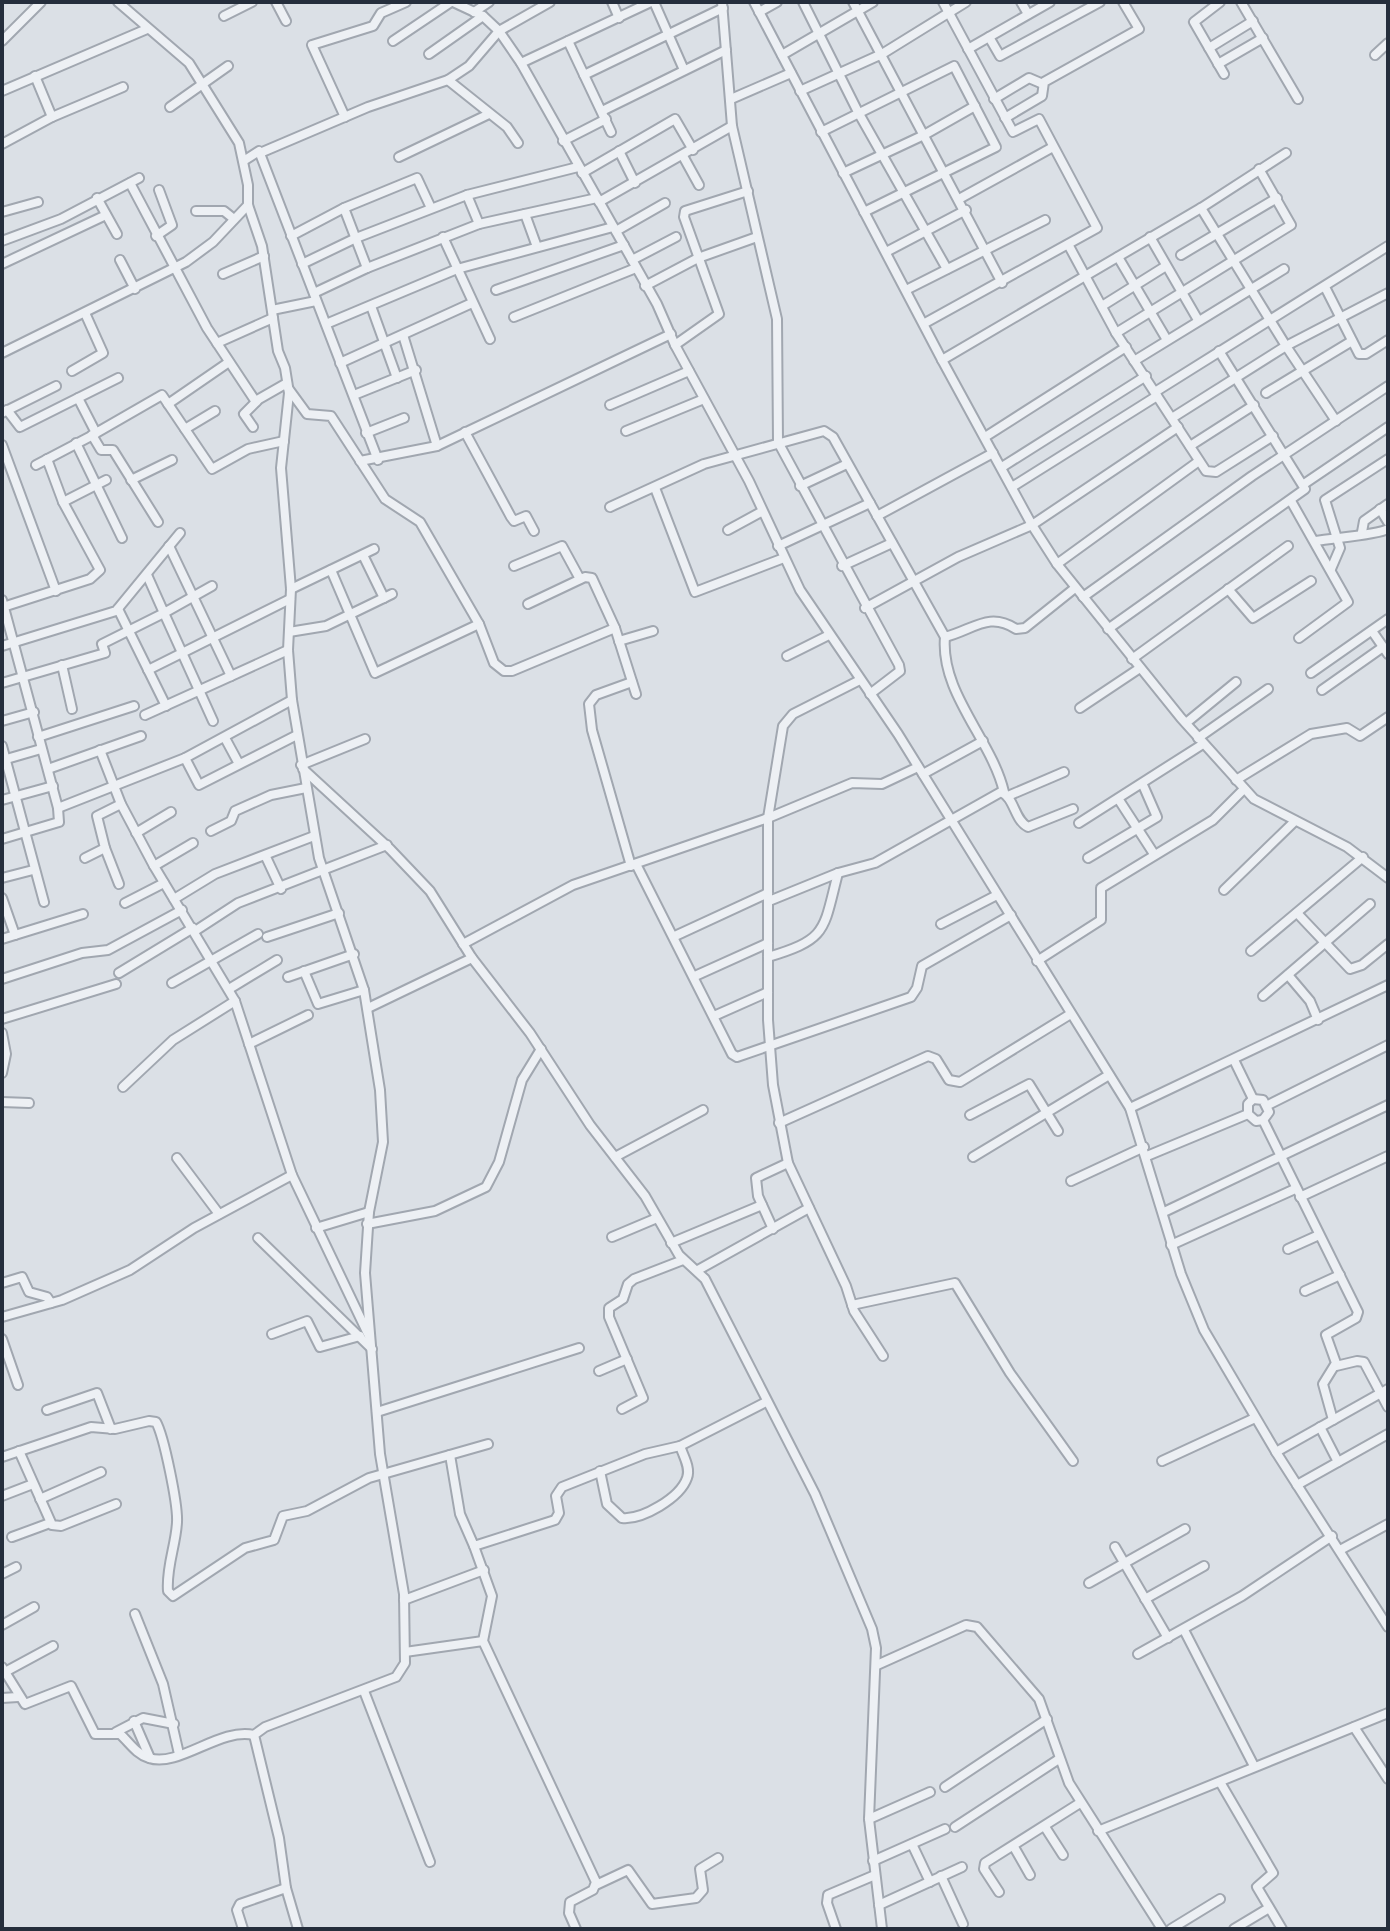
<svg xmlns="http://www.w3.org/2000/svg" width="1390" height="1931" font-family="'PT Sans Narrow',sans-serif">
<rect width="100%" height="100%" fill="#dbe0e6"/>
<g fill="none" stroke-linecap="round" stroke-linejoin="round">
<defs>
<g id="street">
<path d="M118,2L189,63L239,143L248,185V205L262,246L278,351L285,368L289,393L281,468L291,589L288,650L292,700L319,858L364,990L380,1090L383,1142L369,1212L365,1273L380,1454L404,1594L405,1663L396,1677L265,1727L254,1735L279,1838L286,1888L298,1929"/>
<path d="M276,2L286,21"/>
<path d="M453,2L483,16L499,31L521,63L657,304L675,345L749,481L800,590L898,734L1130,1108L1181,1274L1204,1330L1276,1452L1388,1627"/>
<path d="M612,2L619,18"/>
<path d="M654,2L684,70"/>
<path d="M722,2L732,126L777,319L778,442L899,665L900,671L870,694"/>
<path d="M754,2L942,360L1032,525L1057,564L1181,718L1254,799L1347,847L1388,878"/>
<path d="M803,2L858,112L947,269"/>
<path d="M853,2L1002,283"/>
<path d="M1021,2L1028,14"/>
<path d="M1220,2L1194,22L1224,74"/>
<path d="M1241,2L1298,99"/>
<path d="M474,12L489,2"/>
<path d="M759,12L777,2"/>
<path d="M224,16L252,2"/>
<path d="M989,37L1000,56L1100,2"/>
<path d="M2,41L41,2"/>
<path d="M393,41L451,2"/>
<path d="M568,41L611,132"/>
<path d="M1209,48L1253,21"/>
<path d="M968,49L1050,2"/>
<path d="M429,54L483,16"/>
<path d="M782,55L873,2"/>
<path d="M1375,55L1388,43"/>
<path d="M521,63L651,2"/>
<path d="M1218,64L1263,38"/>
<path d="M584,75L723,8"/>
<path d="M35,76L52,117"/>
<path d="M448,80L507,127L518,143"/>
<path d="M2,91L147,29"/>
<path d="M800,91L882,54L966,2"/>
<path d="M731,99L791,73"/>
<path d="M994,99L1029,78L1043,84"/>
<path d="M170,107L228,66"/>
<path d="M602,111L726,50"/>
<path d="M345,117L312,45L373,26L381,13L406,2"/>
<path d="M1005,118L1042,96L1044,82L1139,29L1123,2"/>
<path d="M821,132L954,66L996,147L864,212"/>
<path d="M563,141L606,119"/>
<path d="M2,144L52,117L123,87"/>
<path d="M619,151L635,183"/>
<path d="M260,153L368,107L448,80L469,66L499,31L550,2"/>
<path d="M683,156L699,185"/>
<path d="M399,157L489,114"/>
<path d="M245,160L259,151L378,460"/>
<path d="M582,173L675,119L693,150"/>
<path d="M843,173L924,135L975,106"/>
<path d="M130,183L207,328L256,402"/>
<path d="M467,195L479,224"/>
<path d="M97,198L117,234"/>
<path d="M959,199L1053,147"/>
<path d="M599,202L732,126"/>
<path d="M344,208L367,268"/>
<path d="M1201,208L1286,346L1336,421"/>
<path d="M196,211H224L234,219"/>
<path d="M2,212L38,202"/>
<path d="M525,214L537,247"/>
<path d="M616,231L665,203"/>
<path d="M156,236L172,225L159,190"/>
<path d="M291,236L344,208L417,178L431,208"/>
<path d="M443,237L490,339"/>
<path d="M1150,237L1198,320"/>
<path d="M2,241L61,219L139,178"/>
<path d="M1069,246L1116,333L1206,471L1216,472L1273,436"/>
<path d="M886,252L966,210"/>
<path d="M1181,255L1277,198"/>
<path d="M1118,257L1167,340"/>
<path d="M120,260L135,289"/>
<path d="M632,260L676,237"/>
<path d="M2,264L106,215"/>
<path d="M302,264L356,238L467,195L578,167"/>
<path d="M223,274L264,256"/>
<path d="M645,286L698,258L757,237"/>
<path d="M1325,287L1359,354H1366L1388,340"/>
<path d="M496,290L624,245"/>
<path d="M906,290L1045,220"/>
<path d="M314,293L367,268L479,224L597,198"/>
<path d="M371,306L397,378"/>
<path d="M1102,306L1166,266"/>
<path d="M272,310L316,301"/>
<path d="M514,317L636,268"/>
<path d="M925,323L1097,228L1039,119L1013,132L943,2"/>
<path d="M326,324L457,269L613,227"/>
<path d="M1116,333L1291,225L1259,169"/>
<path d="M403,335L437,446"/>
<path d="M217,343L273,318"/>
<path d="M675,345L719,314L684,217L685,211L748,191"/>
<path d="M2,353L186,262L213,242L248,205"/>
<path d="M942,360L1201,208L1286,153"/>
<path d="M1134,361L1284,269"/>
<path d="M340,363L472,303"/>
<path d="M72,371L103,353L85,313"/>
<path d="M288,388L307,414L331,416L385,499L420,522L479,624L494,663L504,671H512L615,628"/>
<path d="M1155,392L1388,246"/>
<path d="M1266,393L1352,341"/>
<path d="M354,395L416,370"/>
<path d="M78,398L118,378"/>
<path d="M168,404L229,362"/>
<path d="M610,405L689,371"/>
<path d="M7,410L20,427L78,398L96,433L162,395L212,469L248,449L284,441"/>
<path d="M2,413L56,386"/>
<path d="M1172,418L1286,346L1388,293"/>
<path d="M253,427L244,414L259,399L287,383"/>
<path d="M185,429L215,411"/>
<path d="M626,431L704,399"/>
<path d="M465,432L511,517L514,521L526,516L534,531"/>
<path d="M366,433L404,418"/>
<path d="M92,435L101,450H113L158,522"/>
<path d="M985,437L1126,347"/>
<path d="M76,443L122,538"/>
<path d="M2,445L56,591"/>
<path d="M1190,446L1254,405"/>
<path d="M360,461L437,446L671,334"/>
<path d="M36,465L95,434"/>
<path d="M1002,467L1146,376"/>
<path d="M131,480L172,460"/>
<path d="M1304,484L1388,427"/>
<path d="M800,486L847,464"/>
<path d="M1012,487L1157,396"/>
<path d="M655,488L695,592L784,558"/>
<path d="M1291,501L1348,602L1299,638"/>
<path d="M63,502L106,480"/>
<path d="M610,507L704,464L824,431L833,437L945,637C973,630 989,611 1016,629L1025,628L1075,588"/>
<path d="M1380,509L1388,522"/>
<path d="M877,516L993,453"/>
<path d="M728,530L761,512"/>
<path d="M1362,532L1364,521L1388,504"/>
<path d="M1316,541C1332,538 1377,535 1388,529"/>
<path d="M169,546L231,676L288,650"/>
<path d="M778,546L870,503"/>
<path d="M363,555L384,598"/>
<path d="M1057,564L1199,461"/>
<path d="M514,566L562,546L580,579"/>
<path d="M842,566L892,543"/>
<path d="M1331,569L1340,548L1325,500L1388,459"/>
<path d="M331,570L375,673L479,624"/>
<path d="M147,575L164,613L212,586"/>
<path d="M291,589L374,549"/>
<path d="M1228,589L1253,618L1311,581"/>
<path d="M1083,597L1252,476L1388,386"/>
<path d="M2,600L58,808L185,758L292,700"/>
<path d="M528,604L585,577L592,578L615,628L636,694"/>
<path d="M3,607L90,579L100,570L63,502L47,459"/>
<path d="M865,608L958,557L1032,525L1178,427"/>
<path d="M118,609L166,706"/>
<path d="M1108,629L1305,489L1219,351"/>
<path d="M1372,631L1388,654"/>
<path d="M289,632L326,626L392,594"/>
<path d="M945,637C940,693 992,740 1004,792"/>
<path d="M619,641L653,631"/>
<path d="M2,646L116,611L180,533"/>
<path d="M787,656L829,635"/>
<path d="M1132,659L1288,546"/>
<path d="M62,665L72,709"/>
<path d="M148,670L290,599"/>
<path d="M1311,673L1388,619"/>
<path d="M860,680L793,714L783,726L768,818V1020L773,1085L788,1163L846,1286L854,1311L883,1356"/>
<path d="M2,683L105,653L102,644L164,613L213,721"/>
<path d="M1322,690L1383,647"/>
<path d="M1080,708L1140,668"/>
<path d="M145,715L231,676"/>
<path d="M2,721L34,712"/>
<path d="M1186,723L1236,682"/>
<path d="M38,737L134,706"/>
<path d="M225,738L239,764"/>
<path d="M1198,738L1268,689"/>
<path d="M2,746L44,902"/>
<path d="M100,750L121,804L154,866L235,1001L292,1175L369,1336"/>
<path d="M185,758L199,785L297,735"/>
<path d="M3,760L41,749"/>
<path d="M301,765L365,739"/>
<path d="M48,769L141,736"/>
<path d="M303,769L390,849L430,891L472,958L530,1033L590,1125L645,1196L679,1255L705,1279L815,1494L872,1629L876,1648L869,1819L882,1929"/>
<path d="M923,774L983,741"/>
<path d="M1236,780L1311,734L1347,728L1360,736L1388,717"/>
<path d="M1008,796L1064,772"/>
<path d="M2,800L53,786"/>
<path d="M1119,800L1154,854"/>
<path d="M1079,823L1203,744"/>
<path d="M211,831L231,821L235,811L271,795L306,788"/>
<path d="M136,833L171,812"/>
<path d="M2,839L59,822L58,808"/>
<path d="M105,848L119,884"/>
<path d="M266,857L281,889"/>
<path d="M85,858L105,848L97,816L121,804"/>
<path d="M1088,858L1157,817L1143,785"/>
<path d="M636,864L732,1054L737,1057L911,997L917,988L922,966L1011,915"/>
<path d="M154,866L193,843"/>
<path d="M631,866L592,730L589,704L596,695L632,682"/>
<path d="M2,878L33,870"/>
<path d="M1224,890L1295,821"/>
<path d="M2,898L15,935"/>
<path d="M174,899L215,874L314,836"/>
<path d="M769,901L838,873L875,863L1001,792C1015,798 1014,820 1028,827L1073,809"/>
<path d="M125,903L164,883"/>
<path d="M1297,913L1350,969L1362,965L1388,944"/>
<path d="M941,924L997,895"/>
<path d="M195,931L238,903L387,845"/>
<path d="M675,936L768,893"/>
<path d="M267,937L339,913"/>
<path d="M2,939L83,914"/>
<path d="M463,944L573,885L768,818L852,783L882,784L918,767"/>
<path d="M1251,951L1363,857"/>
<path d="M768,957C828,939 823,931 838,873"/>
<path d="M1037,961L1101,920V888L1213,820L1244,789"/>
<path d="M304,971L318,1004L364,990"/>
<path d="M119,973L193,928"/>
<path d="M1288,975L1310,1001L1318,1020"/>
<path d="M695,976L768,943"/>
<path d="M288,977L354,954"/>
<path d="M2,979L82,953L108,950L182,910"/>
<path d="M172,983L258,934"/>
<path d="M229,989L277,960"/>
<path d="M1263,996L1370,904"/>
<path d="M368,1008L472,958"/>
<path d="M714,1016L768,992"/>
<path d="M2,1019L116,984"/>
<path d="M2,1033L6,1054L2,1073"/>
<path d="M249,1044L308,1015"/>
<path d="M1234,1060L1253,1099"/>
<path d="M123,1087L173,1040L235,1001"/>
<path d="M1253,1099L1248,1104V1114L1256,1121L1263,1120"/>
<path d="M1253,1099L1263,1100L1269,1112L1263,1120"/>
<path d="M2,1102L29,1103"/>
<path d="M1268,1105L1388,1045"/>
<path d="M1130,1108L1388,985"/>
<path d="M970,1115L1029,1084L1058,1131"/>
<path d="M1263,1120L1358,1312L1356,1318L1326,1335L1336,1363L1323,1384L1333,1420"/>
<path d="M779,1123L928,1056L936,1059L949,1080L960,1082L1069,1015"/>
<path d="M1147,1156L1248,1114"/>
<path d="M615,1157L703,1110"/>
<path d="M973,1157L1109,1075"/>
<path d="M177,1158L219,1214"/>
<path d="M1071,1181L1144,1147"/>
<path d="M1300,1197L1388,1156"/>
<path d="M1164,1212L1388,1105"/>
<path d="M367,1224L435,1211L486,1187L499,1162L522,1080L541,1049"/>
<path d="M316,1228L369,1212"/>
<path d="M773,1229L758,1196L756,1178L788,1163"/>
<path d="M612,1237L657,1218"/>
<path d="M258,1238L372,1349"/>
<path d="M671,1243L762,1205"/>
<path d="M1171,1245L1295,1189"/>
<path d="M1288,1249L1319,1235"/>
<path d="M698,1270L809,1208"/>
<path d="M2,1283L22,1277L29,1292L47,1297L51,1303"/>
<path d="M1305,1291L1340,1275"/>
<path d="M852,1305L955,1283L1010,1373L1073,1461"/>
<path d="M2,1317L62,1300L130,1270L194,1228L292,1175"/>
<path d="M272,1334L307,1321L320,1347L360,1336"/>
<path d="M2,1339L18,1385"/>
<path d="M1336,1366L1357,1361L1364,1362L1388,1407"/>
<path d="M599,1371L627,1359"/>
<path d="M622,1409L643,1398L609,1317V1308L623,1299L628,1284L634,1279L683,1260"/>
<path d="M47,1410L97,1393L111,1429"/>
<path d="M377,1412L579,1348"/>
<path d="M1320,1427L1338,1462"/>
<path d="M19,1451L52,1525L61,1526L116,1504"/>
<path d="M1276,1452L1388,1389"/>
<path d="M450,1455L460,1514L474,1546L555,1520L559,1513L556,1496L562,1487L645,1454L680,1446L766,1402"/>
<path d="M2,1457L91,1427L115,1429L149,1421L156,1422C164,1436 178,1505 177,1522C176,1545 166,1567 168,1591L173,1596L245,1548L274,1540L283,1516L307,1511L369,1478L488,1444"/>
<path d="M1162,1461L1255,1418"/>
<path d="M600,1471L607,1504L622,1518C642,1520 680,1498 687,1478C691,1468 683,1455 680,1446"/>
<path d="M1297,1485L1388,1434"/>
<path d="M2,1496L33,1484"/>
<path d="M40,1499L101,1472"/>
<path d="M12,1537L50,1523"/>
<path d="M474,1546L492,1596L483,1641L596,1882L593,1890L570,1902L569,1913L576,1929"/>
<path d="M1115,1547L1168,1638"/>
<path d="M1340,1550L1388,1524"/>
<path d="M2,1574L16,1567"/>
<path d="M1089,1583L1185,1529"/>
<path d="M1145,1599L1204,1566"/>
<path d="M404,1600L484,1570"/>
<path d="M135,1614L163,1684L179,1754"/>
<path d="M2,1625L34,1607"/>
<path d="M1184,1630L1254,1766"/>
<path d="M405,1652L483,1641"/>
<path d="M1138,1654L1242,1596L1332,1536"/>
<path d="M877,1665L966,1625L977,1627L1039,1699L1069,1783L1162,1929"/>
<path d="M2,1667L25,1704L71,1686L95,1734H120C129,1742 136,1754 149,1758C179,1768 220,1727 254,1735"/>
<path d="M5,1672L53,1646"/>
<path d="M364,1691L430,1862"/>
<path d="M2,1698L18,1697"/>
<path d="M134,1721L150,1758"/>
<path d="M1354,1727L1388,1779"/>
<path d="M116,1732L143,1718L174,1724"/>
<path d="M1220,1782L1273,1873L1257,1887L1282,1929"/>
<path d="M945,1787L1047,1719"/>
<path d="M869,1819L930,1792"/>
<path d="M955,1827L1059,1759"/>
<path d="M1045,1827L1063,1855"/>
<path d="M1098,1831L1388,1713"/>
<path d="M912,1844L930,1882"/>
<path d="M1014,1847L1030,1875"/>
<path d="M873,1861L945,1829"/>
<path d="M941,1876L963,1924"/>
<path d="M596,1885L628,1870L652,1904L696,1898L703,1890L700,1869L718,1858"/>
<path d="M999,1892L984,1869L985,1863L1080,1803"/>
<path d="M879,1905L962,1867"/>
<path d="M243,1929L237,1910L240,1904L286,1888"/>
<path d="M836,1929L827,1903L828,1895L875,1875"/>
<path d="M1171,1929L1220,1899"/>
<path d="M1234,1929L1269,1908"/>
</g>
</defs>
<use href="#street" stroke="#a1a7b0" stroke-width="12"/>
<use href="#street" stroke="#edf0f4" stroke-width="8"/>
</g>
<rect width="1390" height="1931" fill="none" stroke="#252e3c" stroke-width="8"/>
</svg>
